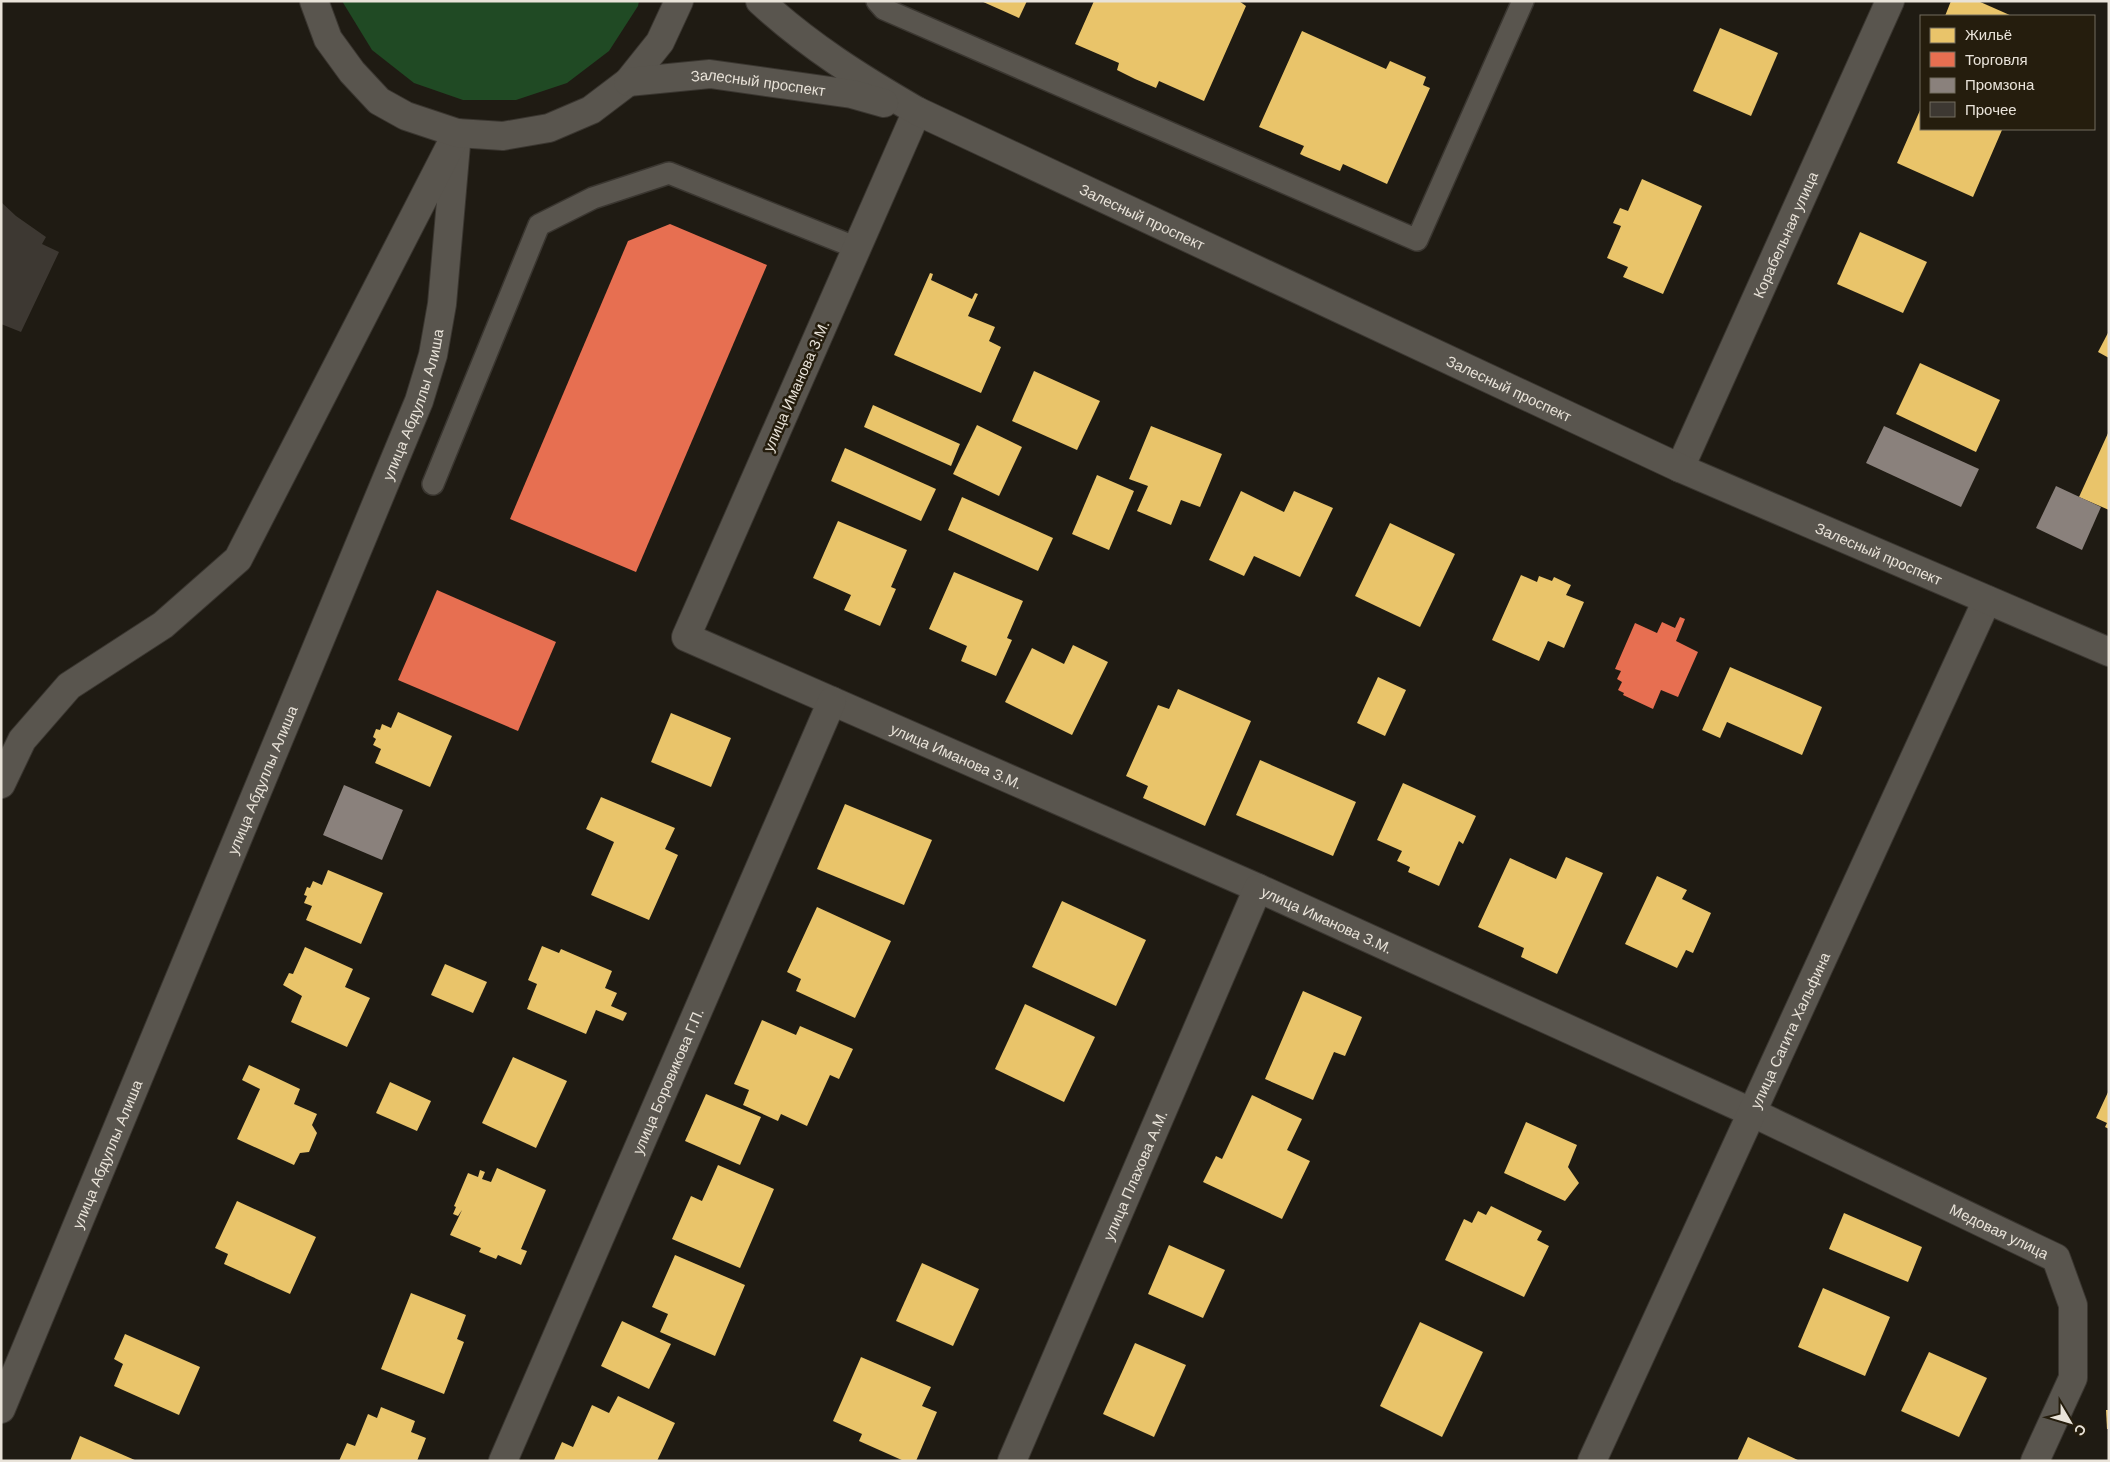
<svg xmlns="http://www.w3.org/2000/svg" width="2110" height="1462" font-family="Arial,sans-serif">
<rect width="100%" height="100%" fill="#1f1b13"/>
<path fill="#204a24" d="M342,1H639L638,6L609,51L567,83L516,100H463L414,83L372,50Z"/>
<g fill="#e9c46a">
<path d="M981,1H1027L1019,18Z"/>
<path d="M1094,1H1239L1246,6L1204,101L1159,81L1156,88L1135,79L1117,70L1119,63L1075,44Z"/>
<path d="M1951,1H1978L2012,16H1945Z"/>
<path d="M1720,28L1778,53L1751,116L1693,91Z"/>
<path d="M1302,31L1386,69L1390,61L1426,77L1423,85L1430,88L1387,184L1343,164L1340,171L1304,156L1300,154L1304,146L1259,127Z"/>
<path d="M1921,108V129L2002,130L1973,197L1897,163Z"/>
<path d="M1642,179L1702,206L1663,294L1623,277L1628,267L1607,258L1621,226L1613,223L1620,208L1628,211Z"/>
<path d="M1860,232L1927,262L1903,313L1837,284Z"/>
<path d="M930,273L933,274L931,280L972,299L975,293L978,294L968,316L995,327L989,341L1001,347L981,393L894,355Z"/>
<path d="M2109,331V358L2098,352Z"/>
<path d="M1920,363L2000,400L1976,452L1896,414Z"/>
<path d="M1034,371L1100,401L1077,450L1012,421Z"/>
<path d="M873,405L960,444L951,466L864,427Z"/>
<path d="M977,425L1022,447L999,496L953,474Z"/>
<path d="M1151,426L1222,454L1200,507L1181,500L1171,525L1137,511L1148,486L1129,479Z"/>
<path d="M2109,431V510L2079,497Z"/>
<path d="M845,448L936,489L921,521L831,481Z"/>
<path d="M1097,475L1134,491L1109,550L1072,534Z"/>
<path d="M1241,491L1284,512L1294,491L1333,508L1300,577L1254,556L1244,576L1209,560Z"/>
<path d="M962,497L1053,538L1038,571L948,530Z"/>
<path d="M838,521L907,550L891,587L896,589L880,626L844,610L851,595L813,578Z"/>
<path d="M1390,523L1455,554L1420,627L1355,596Z"/>
<path d="M954,572L1023,601L1007,638L1012,640L996,676L961,661L967,646L929,629Z"/>
<path d="M1521,575L1537,582L1539,576L1552,581L1554,577L1571,585L1566,595L1584,602L1564,648L1548,641L1539,661L1492,640Z"/>
<path d="M1073,645L1108,662L1072,735L1005,702L1032,648L1064,664Z"/>
<path d="M1730,667L1822,707L1802,755L1727,722L1720,738L1702,730Z"/>
<path d="M1378,677L1406,690L1385,736L1357,723Z"/>
<path d="M1178,689L1251,721L1205,826L1143,798L1148,786L1126,776L1158,705L1169,709Z"/>
<path d="M398,712L452,736L430,787L375,763L381,749L373,745L376,739L373,737L376,729L380,730L382,724L391,728Z"/>
<path d="M671,713L731,738L711,787L651,762Z"/>
<path d="M1260,760L1356,802L1333,856L1236,815Z"/>
<path d="M1403,783L1476,816L1463,844L1459,841L1439,886L1408,872L1410,867L1397,861L1402,851L1377,840Z"/>
<path d="M601,797L675,828L665,849L678,855L649,920L591,895L614,842L586,829Z"/>
<path d="M845,804L932,840L904,905L817,869Z"/>
<path d="M1566,857L1603,873L1557,974L1521,957L1524,948L1478,927L1510,858L1556,879Z"/>
<path d="M328,870L383,893L361,944L306,920L312,906L304,903L307,896L304,895L307,887L310,888L313,881L322,885Z"/>
<path d="M1657,876L1687,890L1682,899L1711,913L1693,953L1686,950L1677,968L1625,944Z"/>
<path d="M1062,901L1146,940L1116,1006L1032,967Z"/>
<path d="M817,907L891,941L855,1018L796,991L801,979L787,972Z"/>
<path d="M542,946L559,953L561,949L612,971L605,988L617,993L611,1006L627,1013L623,1021L596,1010L586,1034L527,1009L537,984L528,980Z"/>
<path d="M305,947L353,969L345,987L370,998L347,1047L291,1022L302,996L283,985L289,973L293,974Z"/>
<path d="M445,964L487,982L473,1013L431,995Z"/>
<path d="M1303,991L1362,1017L1345,1056L1334,1052L1313,1100L1265,1079Z"/>
<path d="M1025,1004L1095,1037L1064,1102L995,1069Z"/>
<path d="M762,1020L796,1035L800,1026L853,1049L839,1079L830,1075L807,1126L781,1114L778,1121L743,1105L749,1090L734,1084Z"/>
<path d="M513,1057L567,1081L536,1148L482,1123Z"/>
<path d="M249,1065L300,1089L294,1104L317,1114L312,1125L317,1133L309,1152L300,1153L294,1165L237,1139L260,1089L242,1080Z"/>
<path d="M390,1082L431,1101L417,1131L376,1113Z"/>
<path d="M2109,1090V1129L2105,1127L2107,1123L2096,1118Z"/>
<path d="M706,1094L761,1117L740,1165L685,1141Z"/>
<path d="M1252,1095L1302,1119L1287,1150L1310,1161L1282,1219L1203,1182L1216,1156L1222,1159Z"/>
<path d="M1526,1122L1577,1145L1568,1167L1579,1183L1565,1201L1504,1173Z"/>
<path d="M718,1165L774,1189L740,1268L672,1239L691,1196L702,1201Z"/>
<path d="M497,1168L546,1190L521,1249L527,1251L521,1265L498,1255L496,1259L479,1252L481,1248L450,1235L462,1210L458,1216L453,1214L456,1207L454,1206L468,1173L478,1177L480,1170L485,1172L482,1179L491,1182Z"/>
<path d="M237,1201L316,1237L290,1294L224,1264L228,1254L215,1248Z"/>
<path d="M1491,1206L1542,1231L1537,1240L1549,1246L1524,1297L1445,1260L1464,1219L1472,1223L1478,1211L1486,1215Z"/>
<path d="M1844,1213L1922,1247L1908,1282L1829,1249Z"/>
<path d="M1169,1245L1225,1270L1203,1318L1148,1294Z"/>
<path d="M675,1255L745,1285L715,1356L660,1332L668,1314L652,1307Z"/>
<path d="M922,1263L979,1289L953,1346L896,1321Z"/>
<path d="M1823,1288L1890,1317L1865,1376L1798,1347Z"/>
<path d="M411,1293L466,1315L457,1339L464,1342L444,1394L381,1369Z"/>
<path d="M622,1321L671,1344L649,1389L601,1366Z"/>
<path d="M1420,1322L1483,1352L1442,1437L1380,1406Z"/>
<path d="M125,1334L200,1367L179,1415L114,1386L123,1364L114,1359Z"/>
<path d="M1135,1343L1186,1365L1154,1437L1103,1414Z"/>
<path d="M1929,1352L1987,1378L1959,1437L1901,1411Z"/>
<path d="M861,1357L931,1387L922,1406L937,1412L916,1461H904L859,1441L862,1434L833,1421Z"/>
<path d="M618,1396L675,1423L657,1461L554,1460L562,1442L573,1447L592,1405L609,1413Z"/>
<path d="M381,1407L415,1421L411,1432L426,1438L417,1461H339L347,1443L355,1446L368,1414L377,1418Z"/>
<path d="M2106,1410H2109V1429H2107Z"/>
<path d="M80,1436L137,1461H70Z"/>
<path d="M1748,1437L1800,1461H1737Z"/>
</g>
<g fill="#e76f51">
<path d="M670,224L767,265L636,572L510,519L628,241Z"/>
<path d="M437,590L556,642L518,731L398,680Z"/>
<path d="M1680,617L1685,619L1676,641L1698,652L1678,697L1661,690L1653,709L1623,695L1624,693L1618,690L1622,682L1617,679L1621,671L1615,669L1635,623L1657,633L1662,622L1675,628Z"/>
</g>
<g fill="#8a817c">
<path d="M1884,426L1979,469L1961,507L1866,463Z"/>
<path d="M2056,486L2101,507L2082,550L2036,528Z"/>
<path d="M344,785L403,810L382,860L323,835Z"/>
</g>
<path fill="#3d3832" d="M1,202L16,216L46,237L42,244L59,252L21,332L1,324Z"/>
<g fill="none" stroke-linecap="round" stroke-linejoin="round">
<defs>
<g id="service">
<path d="M877,1L884,9L1417,240L1523,1"/>
<path d="M433,484L539,225L593,198L669,173L857,248"/>
</g>
<g id="minor">
<path id="s1" d="M917,111L686,637L1258,888L1751,1112L2056,1258L2073,1305V1378L2035,1461"/>
<path id="s2" d="M1680,468L1890,1"/>
<path id="s3" d="M1,1409L419,401L433,355L442,304L457,133"/>
<path id="s4" d="M503,1461L832,701"/>
<path id="s5" d="M1012,1461L1258,888"/>
<path id="s6" d="M1592,1461L1987,600"/>
</g>
<path id="tertiary" d="M1,784L22,740L69,686L163,625L238,559L457,133"/>
<g id="secondary">
<path d="M314,1L328,39L352,72L379,101L406,116L457,133L503,136L549,128L591,110L628,82L660,42L679,1"/>
<path id="s7" d="M760,1C809,46 860,78 917,111L1680,468L2109,652"/>
<path id="s8" d="M628,82L710,74L852,94L884,103"/>
</g>
</defs>
<use href="#service" stroke="#3a3630" stroke-width="24"/>
<use href="#minor" stroke="#3a3630" stroke-width="30"/>
<use href="#tertiary" stroke="#3a3630" stroke-width="30"/>
<use href="#secondary" stroke="#3a3630" stroke-width="30"/>
<use href="#service" stroke="#59554e" stroke-width="21"/>
<use href="#minor" stroke="#59554e" stroke-width="28"/>
<use href="#tertiary" stroke="#59554e" stroke-width="28"/>
<use href="#secondary" stroke="#59554e" stroke-width="28"/>
</g>
<g text-anchor="middle" dominant-baseline="central" stroke-width="5" stroke-linejoin="round" paint-order="stroke">
<g font-size="15" fill="#e9e3d9" stroke="#251d0d">
<text stroke="none"><textPath href="#s8" startOffset="131">Залесный проспект</textPath></text>
<text stroke="none"><textPath href="#s7" startOffset="441">Залесный проспект</textPath></text>
<text stroke="none"><textPath href="#s2" startOffset="256">Корабельная улица</textPath></text>
<text transform="translate(796 386) rotate(-66)">улица Иманова З.М.</text>
<text stroke="none"><textPath href="#s7" startOffset="846">Залесный проспект</textPath></text>
<text stroke="none"><textPath href="#s3" startOffset="1086">улица Абдуллы Алиша</textPath></text>
<text stroke="none"><textPath href="#s7" startOffset="1251">Залесный проспект</textPath></text>
<text stroke="none"><textPath href="#s1" startOffset="870">улица Иманова З.М.</textPath></text>
<text stroke="none"><textPath href="#s3" startOffset="681">улица Абдуллы Алиша</textPath></text>
<text stroke="none"><textPath href="#s1" startOffset="1275">улица Иманова З.М.</textPath></text>
<text stroke="none"><textPath href="#s6" startOffset="474">улица Сагита Хальфина</textPath></text>
<text stroke="none"><textPath href="#s4" startOffset="414">улица Боровикова Г.П.</textPath></text>
<text stroke="none"><textPath href="#s3" startOffset="276">улица Абдуллы Алиша</textPath></text>
<text stroke="none"><textPath href="#s5" startOffset="311">улица Плахова А.М.</textPath></text>
<text stroke="none"><textPath href="#s1" startOffset="2016">Медовая улица</textPath></text>
</g>
</g>
<rect width="2110" height="1462" fill="none" stroke="#e9e3d9" stroke-width="5"/>
<rect x="1920" y="15" width="175" height="115" fill="#251d0d" stroke="#736c5f"/>
<rect x="1930" y="28" width="25" height="15" fill="#e9c46a" stroke="#736c5f"/>
<text x="1965" y="40" font-size="15" fill="#e9e3d9">Жильё</text>
<rect x="1930" y="52" width="25" height="15" fill="#e76f51" stroke="#736c5f"/>
<text x="1965" y="65" font-size="15" fill="#e9e3d9">Торговля</text>
<rect x="1930" y="78" width="25" height="15" fill="#8a817c" stroke="#736c5f"/>
<text x="1965" y="90" font-size="15" fill="#e9e3d9">Промзона</text>
<rect x="1930" y="102" width="25" height="15" fill="#3d3832" stroke="#736c5f"/>
<text x="1965" y="115" font-size="15" fill="#e9e3d9">Прочее</text>
<g transform="translate(2070 1422) rotate(128)" stroke="#251d0d" stroke-width="4" paint-order="stroke">
<path d="M0-4L9 19L0 12L-9 19Z" fill="#e9e3d9"/>
<text y="-8" font-size="14" font-weight="bold" text-anchor="middle" fill="#e9e3d9">С</text>
</g>
</svg>
